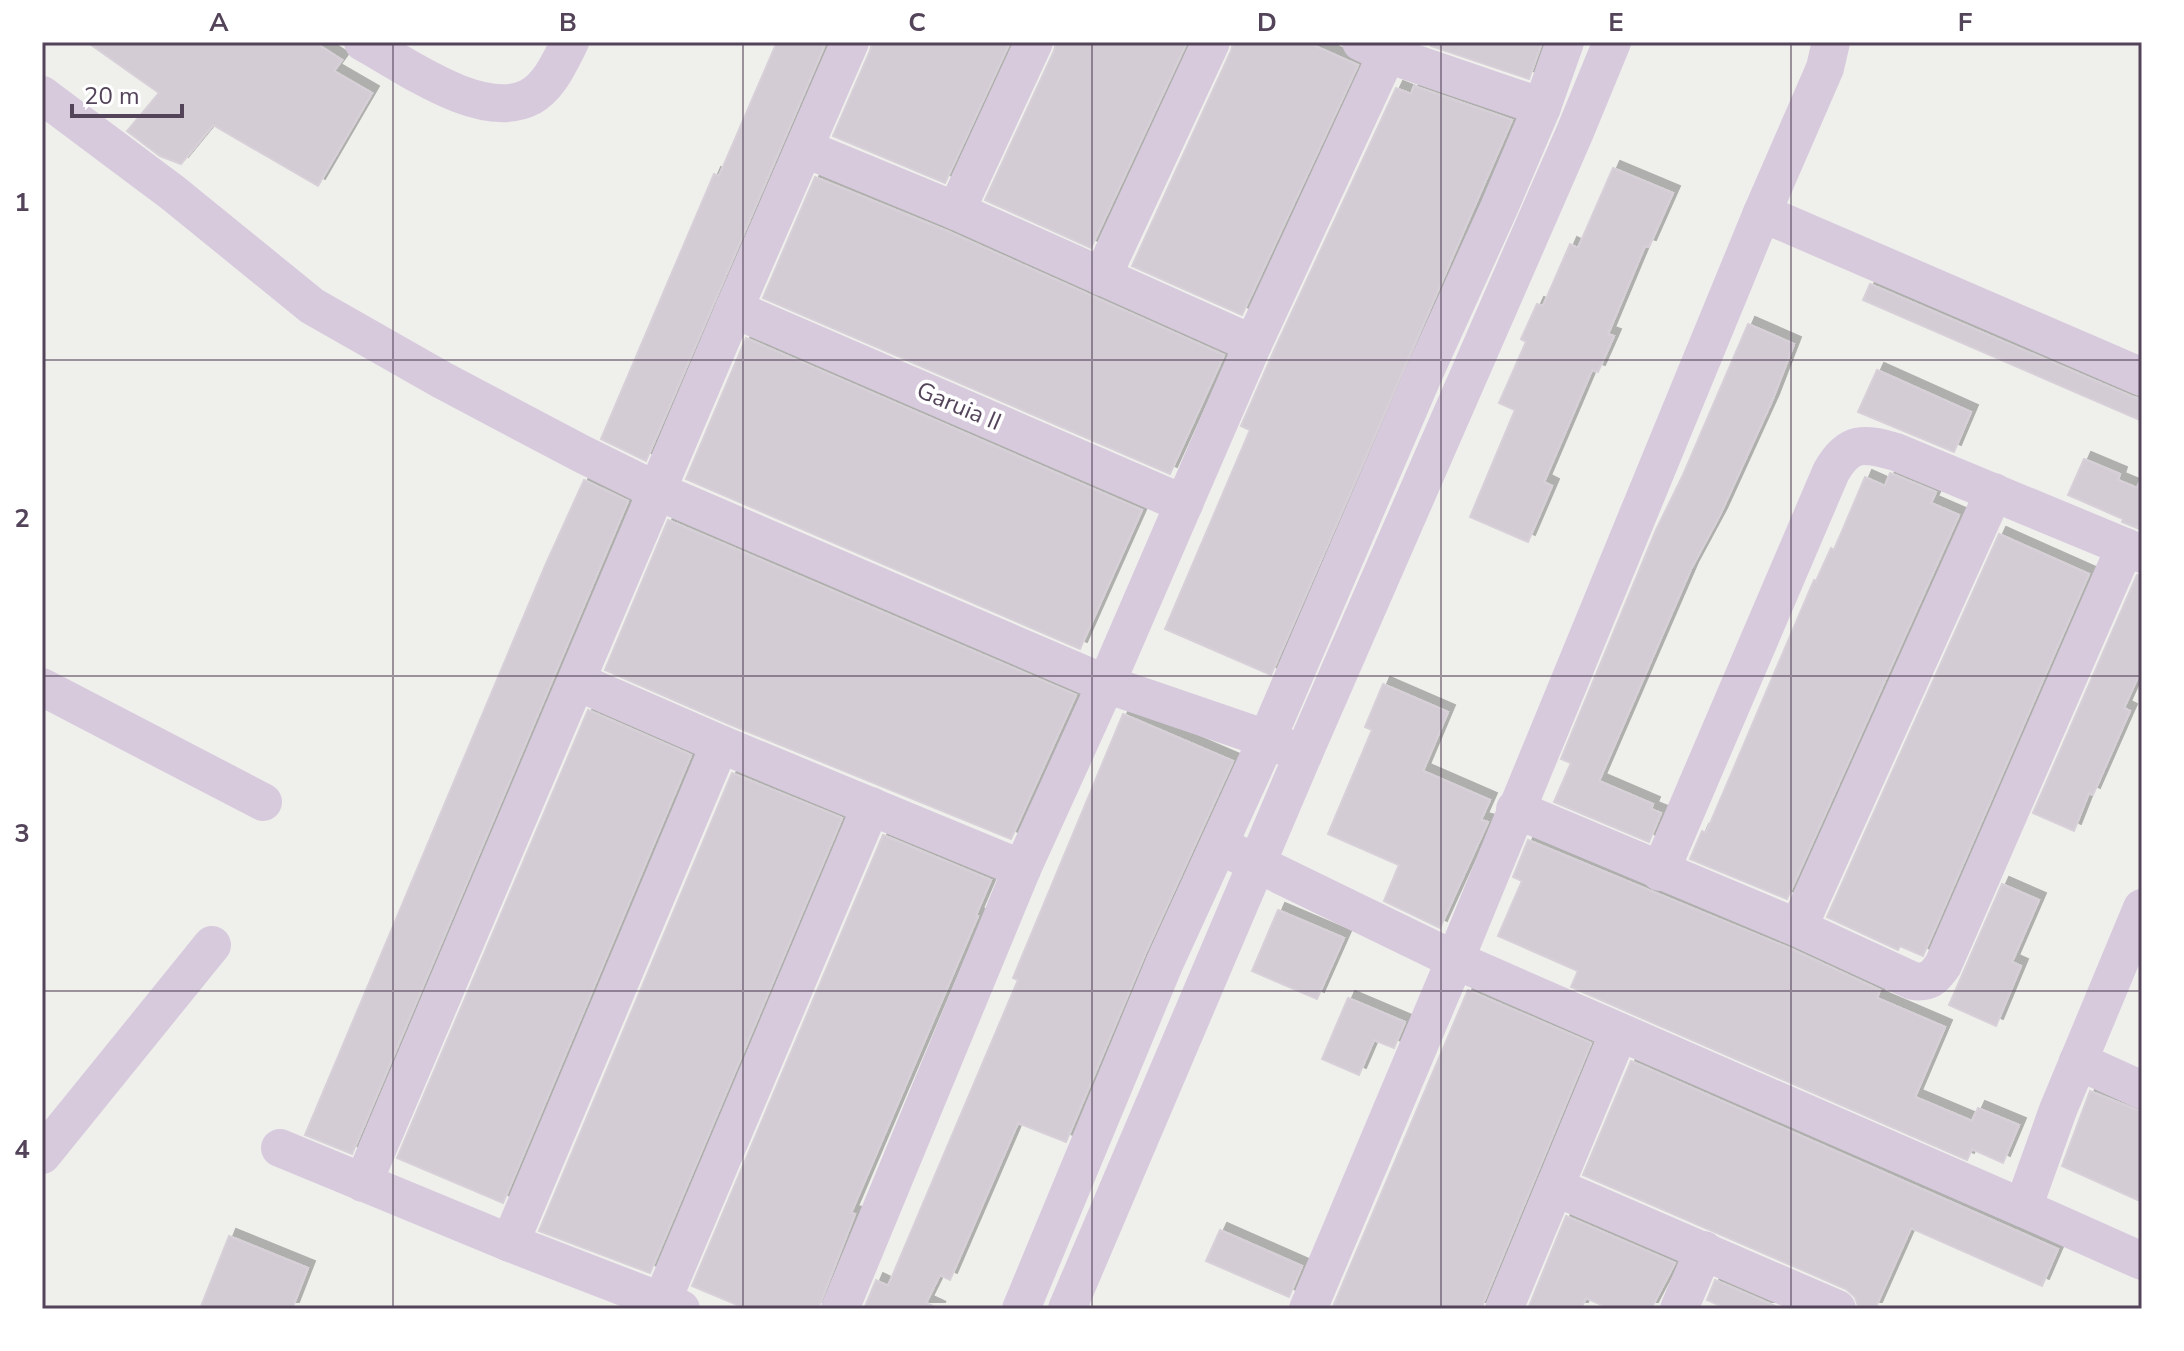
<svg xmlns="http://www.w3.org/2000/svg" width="2184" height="1351" font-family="'Nunito Sans',sans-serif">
<defs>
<filter id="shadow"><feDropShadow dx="7" dy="-7" stdDeviation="0" flood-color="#0004"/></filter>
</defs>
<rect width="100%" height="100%" fill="#efefec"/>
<g fill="#d3ccd4" stroke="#d8d0d8" stroke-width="2" filter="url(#shadow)">
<path d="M87,42H314L342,60L334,71L372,93L318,186L213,125L181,164L160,156L127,131L159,93Z"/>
<path d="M777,42H826L646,461L601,439L714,174L719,176Z"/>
<path d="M872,42H1010L945,183L833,136L870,51Z"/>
<path d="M1056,42H1187L1091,248L985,200L1054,51Z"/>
<path d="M1233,42H1306L1358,65L1242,315L1132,266L1231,51Z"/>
<path d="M1433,42H1542L1529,79L1431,46Z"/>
<path d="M1414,86L1512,120L1271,675L1165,629L1250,430L1241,426L1273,353L1396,88L1411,94Z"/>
<path d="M1613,168L1673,193L1649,247L1645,246L1608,334L1614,336L1598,372L1592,370L1544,482L1552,486L1528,542L1470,517L1515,410L1499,403L1526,342L1521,339L1537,304L1543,306L1570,244L1578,248Z"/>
<path d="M815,177L947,231L1224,355L1170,474L763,298Z"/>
<path d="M1870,284L2133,397L2142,399V421L1863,300Z"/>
<path d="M1748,324L1794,344L1772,401L1720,515L1691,569L1599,781L1653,804L1651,809L1661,813L1649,842L1554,802L1571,763L1561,759L1656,530L1683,475Z"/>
<path d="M746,338L1142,510L1080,649L686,479Z"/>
<path d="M1877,370L1971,412L1954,452L1858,412Z"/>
<path d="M2084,459L2120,474L2118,480L2137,488L2142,477V530L2122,522L2123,519L2068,495Z"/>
<path d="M1890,473L1936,492L1931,503L1959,515L1787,899L1690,859L1702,831L1706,833L1814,580L1816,581L1831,548L1834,550L1865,477L1885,486Z"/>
<path d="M584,480L628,501L352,1154L305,1135L545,566Z"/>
<path d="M668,520L1076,695L1011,839L729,724L605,670Z"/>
<path d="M1999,534L2089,574L1923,956L1900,946L1898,950L1827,917Z"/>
<path d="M2137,575L2142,576V668L2124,708L2130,711L2093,795L2089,793L2074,831L2033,813Z"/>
<path d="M1383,684L1448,712L1423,771L1490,800L1481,820L1488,822L1440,928L1384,901L1399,865L1328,834L1372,730L1365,727Z"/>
<path d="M588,710L691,755L503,1203L397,1158Z"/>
<path d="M1123,714L1233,761L1145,954L1066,1142L1018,1123L950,1280L940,1275L926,1303L939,1309H864L876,1280L888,1286L1018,980L1013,978Z"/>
<path d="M732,773L842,818L650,1273L539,1231Z"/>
<path d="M883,835L991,880L976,915L978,916L851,1213L855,1214L818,1309H747L692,1286Z"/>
<path d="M1528,840L1789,948L1880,990L1877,998L1945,1027L1915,1097L1972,1121L1978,1108L2019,1125L2003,1163L1972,1149L1967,1160L1571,987L1578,971L1498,936L1522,881L1513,877Z"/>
<path d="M2002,884L2039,900L2012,962L2021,966L1996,1026L1949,1005Z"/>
<path d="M1278,910L1344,938L1317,999L1252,971Z"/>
<path d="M1468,990L1591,1043L1484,1301L1482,1309H1332Z"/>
<path d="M1348,998L1405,1022L1394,1048L1374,1040L1359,1075L1322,1059Z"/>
<path d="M1631,1061L2058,1249L2042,1286L1911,1228L1875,1309H1859L1855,1297L1846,1289L1583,1175Z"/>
<path d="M2090,1091L2142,1112V1202L2062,1166Z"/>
<path d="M1566,1216L1675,1263L1651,1309H1611L1586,1298L1581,1309H1528Z"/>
<path d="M1220,1230L1302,1266L1289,1297L1206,1261Z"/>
<path d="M229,1236L308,1268L292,1309H200Z"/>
<path d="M1715,1280L1782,1309H1728L1707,1300Z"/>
</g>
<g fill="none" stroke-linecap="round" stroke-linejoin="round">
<g stroke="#d7cadd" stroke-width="38">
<path d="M363,42C405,65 482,122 530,97C550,86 560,61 570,42"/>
<path d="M1361,42L1387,54L1542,107"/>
<path d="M42,95L173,193L312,306L442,380L582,454L657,491L1106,684L1267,739L1303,755"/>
<path d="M806,149L956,211L1253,344"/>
<path d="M956,211L1034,42"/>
<path d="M1762,213L2142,377"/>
<path d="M1102,277L1211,42"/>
<path d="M734,309L1184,504"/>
<path d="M578,682L720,744L1022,869"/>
<path d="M42,687L263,802"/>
<path d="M1515,809L1798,928L1913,981C1929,983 1934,978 1943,965L2125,547"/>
<path d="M1235,853L1455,960L2023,1208L2058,1110L2142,908"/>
<path d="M1660,872L1831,472C1849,440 1864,443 1896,452L2142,554"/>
<path d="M1798,928L1994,492"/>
<path d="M2078,1061L2142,1090"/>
<path d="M280,1148L510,1243L681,1309"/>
<path d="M42,1155L212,945"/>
<path d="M363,1183L734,309L850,42"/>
<path d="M1555,1187L1837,1309"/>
<path d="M2023,1208L2142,1261"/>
<path d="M510,1243L720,744"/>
<path d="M662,1301L871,806"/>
<path d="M840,1309L1022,869L1106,684L1253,344L1387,54"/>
<path d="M1021,1309L1165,962L1267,739L1422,378L1499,208L1542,107L1565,42"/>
<path d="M1067,1309L1303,755L1575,132L1612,42"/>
<path d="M1308,1309L1455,960L1762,213L1825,68L1831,42"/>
<path d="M1504,1309L1619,1032"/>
<path d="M1679,1309L1704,1250"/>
</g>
</g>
<path fill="none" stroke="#53445a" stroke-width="2" stroke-opacity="0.55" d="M393,42V1309M743,42V1309M1092,42V1309M1441,42V1309M1791,42V1309M42,360H2142M42,676H2142M42,991H2142"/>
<g text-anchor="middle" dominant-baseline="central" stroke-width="7" stroke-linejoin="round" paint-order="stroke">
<g font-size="24" fill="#53445a" stroke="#fff">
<text transform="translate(959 406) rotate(23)">Garuia II</text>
</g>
</g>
<rect width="2184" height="1351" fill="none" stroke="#ffffff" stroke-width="88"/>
<path d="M72 104v12h110v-12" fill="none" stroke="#53445a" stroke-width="4"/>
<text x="84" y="104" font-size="24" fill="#53445a" stroke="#ffffff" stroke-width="6" paint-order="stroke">20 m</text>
<rect x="44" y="44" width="2096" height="1263" fill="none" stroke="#53445a" stroke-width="3"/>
<g font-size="26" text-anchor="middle" font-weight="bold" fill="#53445a">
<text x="219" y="31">A</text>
<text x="568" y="31">B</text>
<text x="917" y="31">C</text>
<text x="1267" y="31">D</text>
<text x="1616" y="31">E</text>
<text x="1965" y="31">F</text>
<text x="22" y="211">1</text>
<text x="22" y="527">2</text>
<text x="22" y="842">3</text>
<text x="22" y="1158">4</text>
</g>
</svg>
